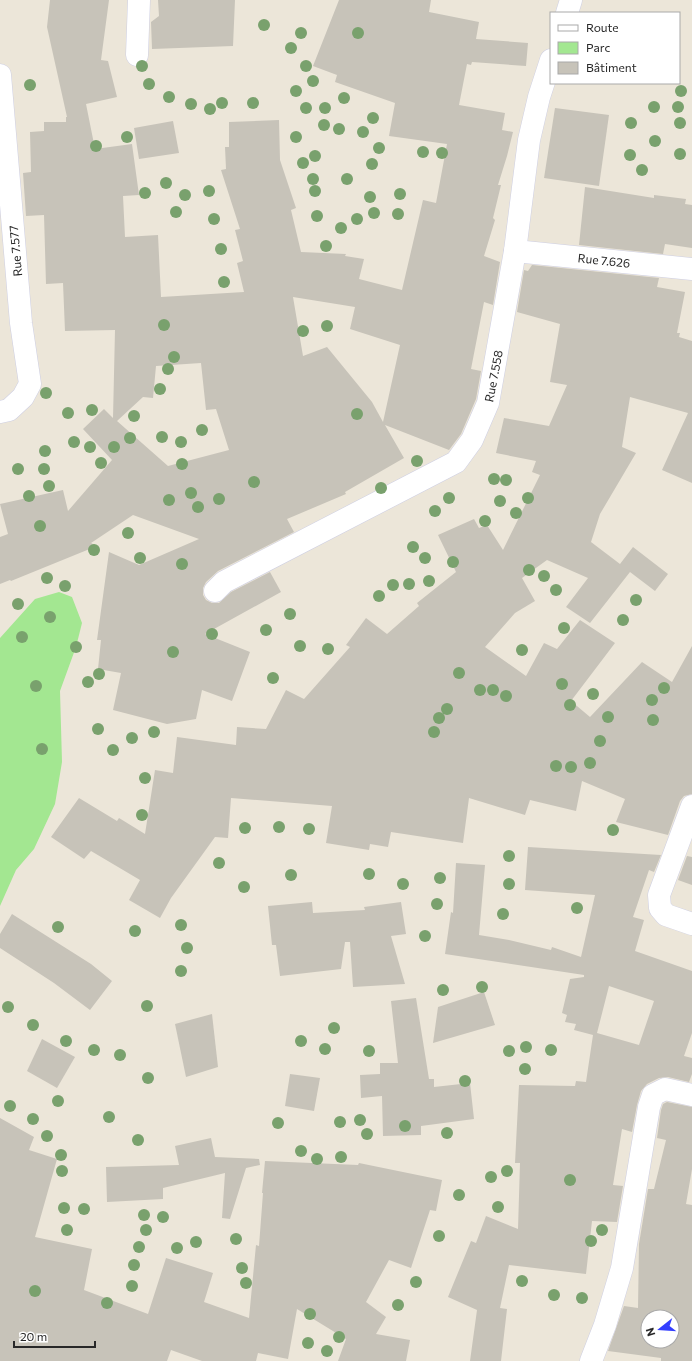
<svg xmlns="http://www.w3.org/2000/svg" width="692" height="1361" font-family="Commissioner,sans-serif">
<rect width="100%" height="100%" fill="#ece6d9"/>
<path fill="#a3e791" d="M59,592L72,597L82,623L76,647L60,691L62,762L55,804L34,849L16,870L0,906V638L35,599Z"/>
<g fill="#c7c3b9" fill-rule="evenodd">
<path d="M50,0H109L101,60L108,61L117,97L86,104L95,149L132,144L139,195L123,196L125,237L158,235L161,297L244,292L237,263L243,261L235,230L240,229L221,170L226,169L225,147H229V122L279,120L280,160L296,208L291,210L301,252L346,254L345,256L364,259L359,279L402,290L423,200L436,203L447,144L389,136L395,103L335,82L337,75L313,66L339,0H431L429,12L479,22L476,39L528,43L526,66L472,62L471,65L467,64L459,105L505,113L502,130L513,132L507,156L498,185H501L493,218L495,220L484,256L500,262L493,305L484,302L471,369L481,371L476,399L461,434L449,450L385,425L404,458L345,492L346,494L287,519L294,532L218,571L206,582L203,588V595L206,600L212,603H219L231,592L270,572L281,592L205,634L250,652L232,701L202,690L196,719L167,724L113,710L121,673L98,669L101,640H97L109,552L139,565L199,539L133,515L91,543L97,546L11,581L10,580L0,584V537L8,534L0,504L63,490L68,511L112,460L83,429L104,409L113,418L115,330L65,331L63,283L46,284L44,215L26,216L23,173L31,172L30,132L44,131V122H66V117H67L47,27ZM293,297L355,307L350,329L400,345L383,422L372,402L327,347L303,356ZM201,363L206,410L216,409L229,450L168,466L117,421L143,397L153,398L156,366Z"/>
<path d="M158,0H235L233,46L152,49L151,22L159,16Z"/>
<path d="M555,108L609,115L599,186L544,178Z"/>
<path d="M173,121L179,153L139,159L134,128Z"/>
<path d="M585,187L654,198V195L686,199L685,204L692,205V248L665,244L663,254L579,245Z"/>
<path d="M532,265L659,278L657,287L685,292L677,333H680L679,337L692,341V483L662,470L688,413L630,397L622,447L636,453L600,514L591,542L620,564L633,547L668,574L655,591L630,572L590,623L566,607L588,578L547,560L522,578L535,601L515,613L485,647L526,676L544,643L557,649L580,620L615,643L571,701L590,717L642,662L672,682L692,646V794L684,796L680,801L668,835L616,822L625,799L582,781L576,811L530,800L525,815L469,798L463,843L391,832L388,847L370,844L369,850L326,843L332,806L231,798L228,838L215,837L171,898L160,918L129,900L140,880L91,851L84,859L51,837L79,798L117,821L119,818L145,834L155,770L173,773L177,737L236,745L237,727L266,729L286,690L304,699L350,647L346,645L366,618L387,634L419,606L417,603L456,572L438,535L474,519L479,528L487,525L503,550L540,475L532,472L536,461L496,453L504,418L549,426L567,385L550,382L560,324L517,312L524,270L528,271Z"/>
<path d="M528,847L661,855L654,872L649,870L633,917L644,920L635,951L692,971V1033L684,1056L692,1058V1074L689,1082L668,1077L659,1078L647,1084L641,1091L637,1105L632,1132L622,1129L613,1185L623,1186L617,1222L592,1221L586,1274L509,1265L500,1308L507,1309L501,1361H470L477,1310L448,1297L471,1241L476,1243L486,1216L518,1229L520,1163H515L519,1085L575,1086L576,1081L586,1082L593,1035L574,1030L576,1024L565,1022L567,1015L562,1013L570,979L584,977V975L445,954L451,912L453,913L456,863L485,865L479,935L509,940L551,950L552,947L581,957L595,895L525,890ZM609,986L654,1001L639,1045L597,1033Z"/>
<path d="M687,856L692,857V885L678,880Z"/>
<path d="M312,902L313,913L365,910L364,907L401,902L406,934L391,936L405,984L353,987L350,942H345L341,969L280,976L276,945H272L268,906Z"/>
<path d="M12,914L91,964L112,981L90,1010L54,983L0,948V934Z"/>
<path d="M484,992L495,1025L433,1043L438,1007Z"/>
<path d="M416,998L429,1079H434V1087L470,1083L474,1119L421,1126V1135L383,1136L382,1096L361,1098L360,1075L380,1074V1063H398L391,1001Z"/>
<path d="M212,1014L218,1067L186,1077L175,1024Z"/>
<path d="M42,1039L75,1057L57,1088L27,1071Z"/>
<path d="M290,1074L320,1078L314,1111L285,1106Z"/>
<path d="M667,1102L692,1107V1169L686,1204L692,1205V1361H661V1358L608,1351L624,1306L638,1308L639,1244L648,1189H654L666,1140L657,1138L661,1110L663,1104ZM648,1317H672V1341H648Z"/>
<path d="M0,1118L34,1137L29,1150L57,1159L35,1237L92,1249L84,1290L148,1314L166,1258L213,1273L204,1302L249,1318L256,1245L259,1246L263,1193H262L265,1161L358,1165L359,1163L442,1180L436,1211L430,1210L411,1268L389,1260L366,1302L386,1317L376,1334L410,1340L406,1361H338L346,1339L297,1309L288,1359L258,1353L256,1361H202L171,1350L167,1361H0Z"/>
<path d="M211,1138L215,1157L259,1159L260,1165L246,1168L230,1219L222,1218L225,1173L163,1188V1199L107,1202L106,1167L179,1165L175,1146Z"/>
</g>
<g fill="none" stroke-linecap="round" stroke-linejoin="round">
<defs>
<g id="street">
<path d="M567,13L571,0"/>
<path d="M137,55L139,0"/>
<path d="M0,75L21,323L30,384L23,397L9,410L0,412"/>
<path d="M515,251L692,269"/>
<path d="M215,591L224,582L456,462L472,440L488,403L515,251L529,140L539,97L551,60"/>
<path d="M692,806L659,895L660,908L666,915L692,924"/>
<path d="M591,1361L605,1325L622,1268L649,1107L653,1095L665,1089L692,1095"/>
</g>
</defs>
<use href="#street" stroke="#cecfe3" stroke-width="23"/>
<use href="#street" stroke="#fff" stroke-width="22"/>
</g>
<g fill="#79a16d">
<circle cx="264" cy="25" r="6"/>
<circle cx="301" cy="33" r="6"/>
<circle cx="358" cy="33" r="6"/>
<circle cx="291" cy="48" r="6"/>
<circle cx="142" cy="66" r="6"/>
<circle cx="306" cy="66" r="6"/>
<circle cx="313" cy="81" r="6"/>
<circle cx="149" cy="84" r="6"/>
<circle cx="30" cy="85" r="6"/>
<circle cx="296" cy="91" r="6"/>
<circle cx="681" cy="91" r="6"/>
<circle cx="169" cy="97" r="6"/>
<circle cx="344" cy="98" r="6"/>
<circle cx="222" cy="103" r="6"/>
<circle cx="253" cy="103" r="6"/>
<circle cx="191" cy="104" r="6"/>
<circle cx="654" cy="107" r="6"/>
<circle cx="678" cy="107" r="6"/>
<circle cx="306" cy="108" r="6"/>
<circle cx="325" cy="108" r="6"/>
<circle cx="210" cy="109" r="6"/>
<circle cx="373" cy="118" r="6"/>
<circle cx="631" cy="123" r="6"/>
<circle cx="680" cy="123" r="6"/>
<circle cx="324" cy="125" r="6"/>
<circle cx="339" cy="129" r="6"/>
<circle cx="363" cy="132" r="6"/>
<circle cx="127" cy="137" r="6"/>
<circle cx="296" cy="137" r="6"/>
<circle cx="655" cy="141" r="6"/>
<circle cx="96" cy="146" r="6"/>
<circle cx="379" cy="148" r="6"/>
<circle cx="423" cy="152" r="6"/>
<circle cx="442" cy="153" r="6"/>
<circle cx="680" cy="154" r="6"/>
<circle cx="630" cy="155" r="6"/>
<circle cx="315" cy="156" r="6"/>
<circle cx="303" cy="163" r="6"/>
<circle cx="372" cy="164" r="6"/>
<circle cx="642" cy="170" r="6"/>
<circle cx="313" cy="179" r="6"/>
<circle cx="347" cy="179" r="6"/>
<circle cx="166" cy="183" r="6"/>
<circle cx="209" cy="191" r="6"/>
<circle cx="315" cy="191" r="6"/>
<circle cx="145" cy="193" r="6"/>
<circle cx="400" cy="194" r="6"/>
<circle cx="185" cy="195" r="6"/>
<circle cx="370" cy="197" r="6"/>
<circle cx="176" cy="212" r="6"/>
<circle cx="374" cy="213" r="6"/>
<circle cx="398" cy="214" r="6"/>
<circle cx="317" cy="216" r="6"/>
<circle cx="214" cy="219" r="6"/>
<circle cx="357" cy="219" r="6"/>
<circle cx="341" cy="228" r="6"/>
<circle cx="326" cy="246" r="6"/>
<circle cx="221" cy="249" r="6"/>
<circle cx="224" cy="282" r="6"/>
<circle cx="164" cy="325" r="6"/>
<circle cx="327" cy="326" r="6"/>
<circle cx="303" cy="331" r="6"/>
<circle cx="174" cy="357" r="6"/>
<circle cx="168" cy="369" r="6"/>
<circle cx="160" cy="389" r="6"/>
<circle cx="46" cy="393" r="6"/>
<circle cx="92" cy="410" r="6"/>
<circle cx="68" cy="413" r="6"/>
<circle cx="357" cy="414" r="6"/>
<circle cx="134" cy="416" r="6"/>
<circle cx="202" cy="430" r="6"/>
<circle cx="162" cy="437" r="6"/>
<circle cx="130" cy="438" r="6"/>
<circle cx="74" cy="442" r="6"/>
<circle cx="181" cy="442" r="6"/>
<circle cx="90" cy="447" r="6"/>
<circle cx="114" cy="447" r="6"/>
<circle cx="45" cy="451" r="6"/>
<circle cx="417" cy="461" r="6"/>
<circle cx="101" cy="463" r="6"/>
<circle cx="182" cy="464" r="6"/>
<circle cx="18" cy="469" r="6"/>
<circle cx="44" cy="469" r="6"/>
<circle cx="494" cy="479" r="6"/>
<circle cx="506" cy="480" r="6"/>
<circle cx="254" cy="482" r="6"/>
<circle cx="49" cy="486" r="6"/>
<circle cx="381" cy="488" r="6"/>
<circle cx="191" cy="493" r="6"/>
<circle cx="29" cy="496" r="6"/>
<circle cx="449" cy="498" r="6"/>
<circle cx="528" cy="498" r="6"/>
<circle cx="219" cy="499" r="6"/>
<circle cx="169" cy="500" r="6"/>
<circle cx="500" cy="501" r="6"/>
<circle cx="198" cy="507" r="6"/>
<circle cx="435" cy="511" r="6"/>
<circle cx="516" cy="513" r="6"/>
<circle cx="485" cy="521" r="6"/>
<circle cx="40" cy="526" r="6"/>
<circle cx="128" cy="533" r="6"/>
<circle cx="413" cy="547" r="6"/>
<circle cx="94" cy="550" r="6"/>
<circle cx="140" cy="558" r="6"/>
<circle cx="425" cy="558" r="6"/>
<circle cx="453" cy="562" r="6"/>
<circle cx="182" cy="564" r="6"/>
<circle cx="529" cy="570" r="6"/>
<circle cx="544" cy="576" r="6"/>
<circle cx="47" cy="578" r="6"/>
<circle cx="429" cy="581" r="6"/>
<circle cx="409" cy="584" r="6"/>
<circle cx="393" cy="585" r="6"/>
<circle cx="65" cy="586" r="6"/>
<circle cx="556" cy="590" r="6"/>
<circle cx="379" cy="596" r="6"/>
<circle cx="636" cy="600" r="6"/>
<circle cx="18" cy="604" r="6"/>
<circle cx="290" cy="614" r="6"/>
<circle cx="50" cy="617" r="6"/>
<circle cx="623" cy="620" r="6"/>
<circle cx="564" cy="628" r="6"/>
<circle cx="266" cy="630" r="6"/>
<circle cx="212" cy="634" r="6"/>
<circle cx="22" cy="637" r="6"/>
<circle cx="300" cy="646" r="6"/>
<circle cx="76" cy="647" r="6"/>
<circle cx="328" cy="649" r="6"/>
<circle cx="522" cy="650" r="6"/>
<circle cx="173" cy="652" r="6"/>
<circle cx="459" cy="673" r="6"/>
<circle cx="99" cy="674" r="6"/>
<circle cx="273" cy="678" r="6"/>
<circle cx="88" cy="682" r="6"/>
<circle cx="562" cy="684" r="6"/>
<circle cx="36" cy="686" r="6"/>
<circle cx="664" cy="688" r="6"/>
<circle cx="480" cy="690" r="6"/>
<circle cx="493" cy="690" r="6"/>
<circle cx="593" cy="694" r="6"/>
<circle cx="506" cy="696" r="6"/>
<circle cx="652" cy="700" r="6"/>
<circle cx="570" cy="705" r="6"/>
<circle cx="447" cy="709" r="6"/>
<circle cx="608" cy="717" r="6"/>
<circle cx="439" cy="718" r="6"/>
<circle cx="653" cy="720" r="6"/>
<circle cx="98" cy="729" r="6"/>
<circle cx="154" cy="732" r="6"/>
<circle cx="434" cy="732" r="6"/>
<circle cx="132" cy="738" r="6"/>
<circle cx="600" cy="741" r="6"/>
<circle cx="42" cy="749" r="6"/>
<circle cx="113" cy="750" r="6"/>
<circle cx="590" cy="763" r="6"/>
<circle cx="556" cy="766" r="6"/>
<circle cx="571" cy="767" r="6"/>
<circle cx="145" cy="778" r="6"/>
<circle cx="142" cy="815" r="6"/>
<circle cx="279" cy="827" r="6"/>
<circle cx="245" cy="828" r="6"/>
<circle cx="309" cy="829" r="6"/>
<circle cx="613" cy="830" r="6"/>
<circle cx="509" cy="856" r="6"/>
<circle cx="219" cy="863" r="6"/>
<circle cx="369" cy="874" r="6"/>
<circle cx="291" cy="875" r="6"/>
<circle cx="440" cy="878" r="6"/>
<circle cx="403" cy="884" r="6"/>
<circle cx="509" cy="884" r="6"/>
<circle cx="244" cy="887" r="6"/>
<circle cx="437" cy="904" r="6"/>
<circle cx="577" cy="908" r="6"/>
<circle cx="503" cy="914" r="6"/>
<circle cx="181" cy="925" r="6"/>
<circle cx="58" cy="927" r="6"/>
<circle cx="135" cy="931" r="6"/>
<circle cx="425" cy="936" r="6"/>
<circle cx="187" cy="948" r="6"/>
<circle cx="181" cy="971" r="6"/>
<circle cx="482" cy="987" r="6"/>
<circle cx="443" cy="990" r="6"/>
<circle cx="147" cy="1006" r="6"/>
<circle cx="8" cy="1007" r="6"/>
<circle cx="33" cy="1025" r="6"/>
<circle cx="334" cy="1028" r="6"/>
<circle cx="66" cy="1041" r="6"/>
<circle cx="301" cy="1041" r="6"/>
<circle cx="526" cy="1047" r="6"/>
<circle cx="325" cy="1049" r="6"/>
<circle cx="94" cy="1050" r="6"/>
<circle cx="551" cy="1050" r="6"/>
<circle cx="369" cy="1051" r="6"/>
<circle cx="509" cy="1051" r="6"/>
<circle cx="120" cy="1055" r="6"/>
<circle cx="525" cy="1069" r="6"/>
<circle cx="148" cy="1078" r="6"/>
<circle cx="465" cy="1081" r="6"/>
<circle cx="58" cy="1101" r="6"/>
<circle cx="10" cy="1106" r="6"/>
<circle cx="109" cy="1117" r="6"/>
<circle cx="33" cy="1119" r="6"/>
<circle cx="360" cy="1120" r="6"/>
<circle cx="340" cy="1122" r="6"/>
<circle cx="278" cy="1123" r="6"/>
<circle cx="405" cy="1126" r="6"/>
<circle cx="447" cy="1133" r="6"/>
<circle cx="367" cy="1134" r="6"/>
<circle cx="47" cy="1136" r="6"/>
<circle cx="138" cy="1140" r="6"/>
<circle cx="301" cy="1151" r="6"/>
<circle cx="61" cy="1155" r="6"/>
<circle cx="341" cy="1157" r="6"/>
<circle cx="317" cy="1159" r="6"/>
<circle cx="62" cy="1171" r="6"/>
<circle cx="507" cy="1171" r="6"/>
<circle cx="491" cy="1177" r="6"/>
<circle cx="570" cy="1180" r="6"/>
<circle cx="459" cy="1195" r="6"/>
<circle cx="498" cy="1207" r="6"/>
<circle cx="64" cy="1208" r="6"/>
<circle cx="84" cy="1209" r="6"/>
<circle cx="144" cy="1215" r="6"/>
<circle cx="163" cy="1217" r="6"/>
<circle cx="67" cy="1230" r="6"/>
<circle cx="146" cy="1230" r="6"/>
<circle cx="602" cy="1230" r="6"/>
<circle cx="439" cy="1236" r="6"/>
<circle cx="236" cy="1239" r="6"/>
<circle cx="591" cy="1241" r="6"/>
<circle cx="196" cy="1242" r="6"/>
<circle cx="139" cy="1247" r="6"/>
<circle cx="177" cy="1248" r="6"/>
<circle cx="134" cy="1265" r="6"/>
<circle cx="242" cy="1268" r="6"/>
<circle cx="522" cy="1281" r="6"/>
<circle cx="416" cy="1282" r="6"/>
<circle cx="246" cy="1283" r="6"/>
<circle cx="132" cy="1286" r="6"/>
<circle cx="35" cy="1291" r="6"/>
<circle cx="554" cy="1295" r="6"/>
<circle cx="582" cy="1298" r="6"/>
<circle cx="107" cy="1303" r="6"/>
<circle cx="398" cy="1305" r="6"/>
<circle cx="310" cy="1314" r="6"/>
<circle cx="339" cy="1337" r="6"/>
<circle cx="308" cy="1343" r="6"/>
<circle cx="327" cy="1351" r="6"/>
</g>
<g text-anchor="middle" dominant-baseline="central" stroke-width="3.5" stroke-linejoin="round" paint-order="stroke">
<g font-size="12" fill="#282828" stroke="#fff">
<text transform="translate(15 251) rotate(-95)">Rue 7.577</text>
<text transform="translate(604 260) rotate(6)">Rue 7.626</text>
<text transform="translate(493 376) rotate(-79)">Rue 7.558</text>
</g>
</g>
<rect x="550" y="12" width="130" height="72" fill="#ffffff" stroke="#a9a9a9"/>
<rect x="558" y="25" width="20" height="6" fill="#ffffff" stroke="#a9a9a9"/>
<text x="586" y="32" font-size="12" fill="#282828">Route</text>
<rect x="558" y="42" width="20" height="12" fill="#a3e791" stroke="#a9a9a9"/>
<text x="586" y="52" font-size="12" fill="#282828">Parc</text>
<rect x="558" y="62" width="20" height="12" fill="#c7c3b9" stroke="#a9a9a9"/>
<text x="586" y="72" font-size="12" fill="#282828">Bâtiment</text>
<g transform="translate(660 1329) rotate(253)"><circle r="19" fill="#ffffff" stroke="#a9a9a9"/>
<path d="M0-3L7 15L0 10L-7 15Z" fill="#333eff"/>
<text y="-6" font-size="11" font-weight="bold" text-anchor="middle" fill="#282828">N</text>
</g>
<path d="M14 1341v6h81v-6" fill="none" stroke="#282828" stroke-width="2"/>
<text x="20" y="1341" font-size="12" fill="#282828" stroke="#ffffff" stroke-width="3" paint-order="stroke">20 m</text>
</svg>
